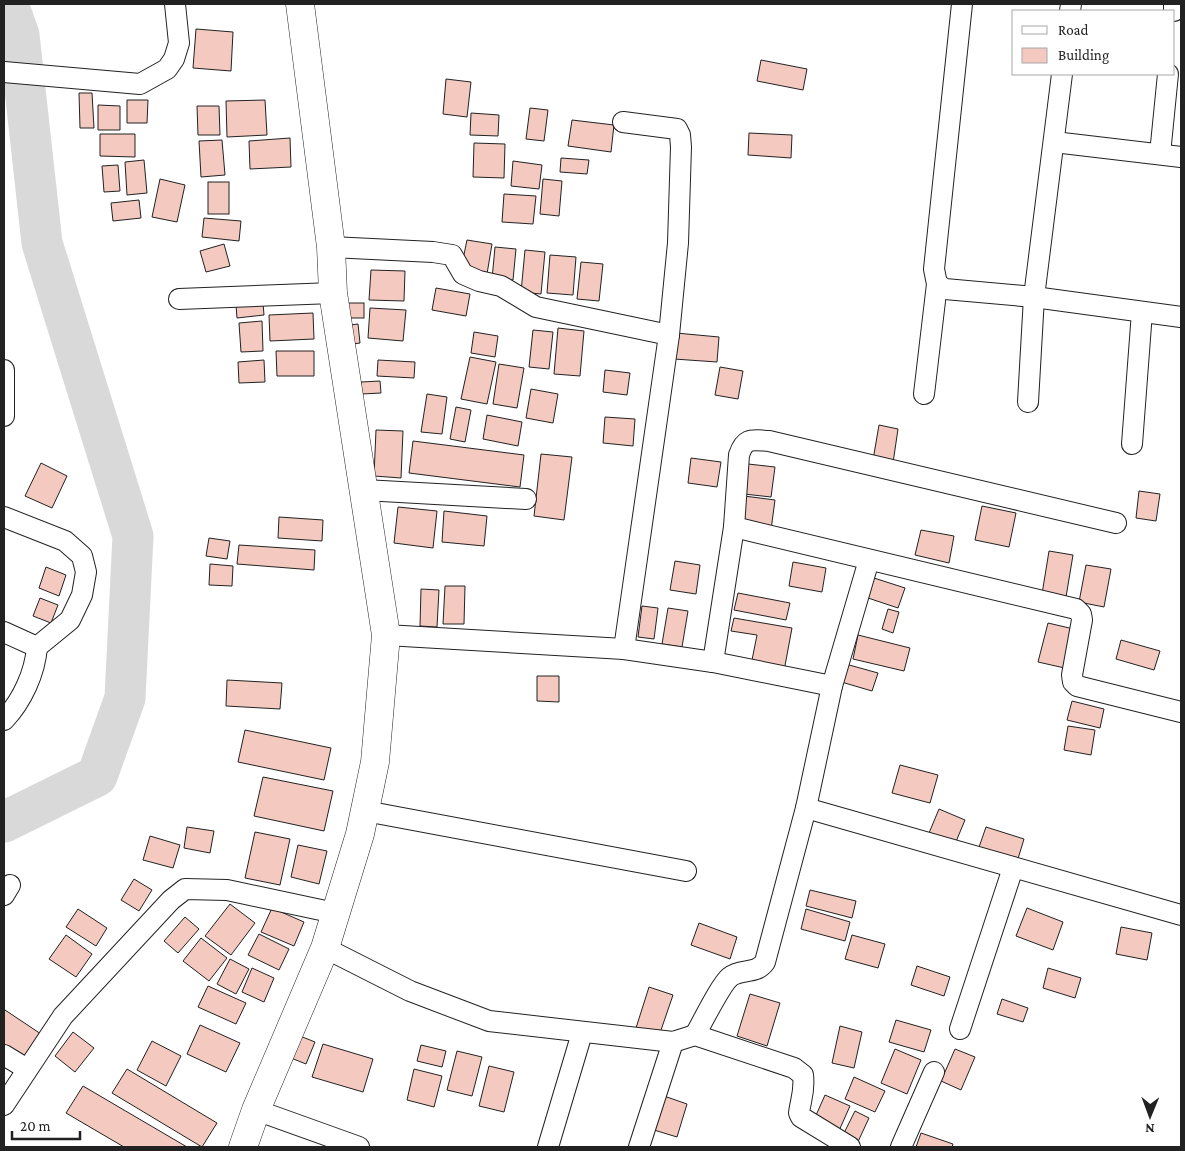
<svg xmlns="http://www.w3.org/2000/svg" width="1185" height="1151" font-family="'Crimson Pro',serif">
<rect width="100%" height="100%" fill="#fff"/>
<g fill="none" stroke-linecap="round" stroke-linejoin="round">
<path stroke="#d9d9d9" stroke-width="41" d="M4,822L97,776L125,698L133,536L42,243L19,35L8,4"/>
</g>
<g fill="#f3c9c0" stroke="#222">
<path d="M196,29L233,32L231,71L193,68Z"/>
<path d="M761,60L807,69L803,90L757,81Z"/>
<path d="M446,79L471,82L467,117L443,114Z"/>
<path d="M79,93H92L94,128H80Z"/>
<path d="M127,100H148L147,123H127Z"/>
<path d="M265,100L267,135L227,137L226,101Z"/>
<path d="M98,105L120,106V130H98Z"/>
<path d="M197,106H219L220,135H198Z"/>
<path d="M530,108L548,110L544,141L526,139Z"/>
<path d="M471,113L499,115L498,136L470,135Z"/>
<path d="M572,120L614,125L611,152L568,146Z"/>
<path d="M749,133L792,135L791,158L748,155Z"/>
<path d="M100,134H135V157L100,156Z"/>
<path d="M290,138L291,167L250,169L249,141Z"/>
<path d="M222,140L225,175L201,177L199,141Z"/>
<path d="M474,143L505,144L504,178L473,177Z"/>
<path d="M561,158L589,160L587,174L560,172Z"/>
<path d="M144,160L147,193L127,195L125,162Z"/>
<path d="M513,161L542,165L539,189L511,186Z"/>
<path d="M118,165L120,191L104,192L102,166Z"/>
<path d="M160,179L185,185L177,222L152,217Z"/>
<path d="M543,179L562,181L559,216L540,214Z"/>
<rect x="208" y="182" width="21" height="32"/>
<path d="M504,194L536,196L533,224L502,222Z"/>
<path d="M139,200L141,218L113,221L111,203Z"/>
<path d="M204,218L241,221L239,241L202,237Z"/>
<path d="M467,240L492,244L487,274L461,269Z"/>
<path d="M224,244L230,266L206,272L200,251Z"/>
<path d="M495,247L516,249L513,280L492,279Z"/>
<path d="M525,250L545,252L541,294L521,292Z"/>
<path d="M550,255L576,257L573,295L547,293Z"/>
<path d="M581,262L603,264L599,301L577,299Z"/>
<path d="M371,270L405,271L404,301L369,300Z"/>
<path d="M436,288L470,294L466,316L432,310Z"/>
<path d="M263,303L264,315L237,318L236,305Z"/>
<rect x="343" y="303" width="21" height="15"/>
<path d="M370,308L406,310L403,341L368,338Z"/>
<path d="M313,313L314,339L270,341L269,315Z"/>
<path d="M262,321L263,351L241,352L239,323Z"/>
<path d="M358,324L360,343L345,345L343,326Z"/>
<path d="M558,328L584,331L580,376L554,374Z"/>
<path d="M533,330L553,332L549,369L529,367Z"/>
<path d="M474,332L498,336L495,357L471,353Z"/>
<path d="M676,333L719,337L717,362L674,359Z"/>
<path d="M276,351H314V376H277Z"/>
<path d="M470,357L496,362L487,404L461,399Z"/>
<path d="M264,360L265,382L239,383L238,362Z"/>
<path d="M378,360L415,362L414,378L377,376Z"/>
<path d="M499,364L524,368L517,408L493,404Z"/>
<path d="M720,367L743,371L738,399L715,395Z"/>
<path d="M605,370L630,373L627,395L603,392Z"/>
<path d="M380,381L381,393L362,394L361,382Z"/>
<path d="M531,389L558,394L553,423L526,418Z"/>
<path d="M427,394L447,397L442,434L421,432Z"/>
<path d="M456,407L471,410L465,442L450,439Z"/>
<path d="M487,415L522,422L518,446L483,439Z"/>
<path d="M605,417L635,419L633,446L603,443Z"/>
<path d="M879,425L898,429L893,463L873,460Z"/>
<path d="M376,430L403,431L401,478L374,476Z"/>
<path d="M413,441L524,455L520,487L409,473Z"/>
<path d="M541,454L572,457L564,520L534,516Z"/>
<path d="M691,458L721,462L717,487L688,483Z"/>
<path d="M41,463L67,476L52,508L25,496Z"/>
<path d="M748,464L775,467L771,497L744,494Z"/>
<path d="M1139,491L1160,494L1156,521L1136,518Z"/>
<path d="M744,496L775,500L771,530L740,526Z"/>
<path d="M982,506L1016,513L1009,547L975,540Z"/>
<path d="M398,507L437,511L433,548L394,543Z"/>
<path d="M444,511L487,516L484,546L442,542Z"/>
<path d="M279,517L323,520L322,541L278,538Z"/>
<path d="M921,530L954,536L949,563L915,555Z"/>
<path d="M209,538L230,541L227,559L206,556Z"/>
<path d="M239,545L315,550L314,570L237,564Z"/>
<path d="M1049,551L1073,555L1066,597L1042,594Z"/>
<path d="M675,561L700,565L696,594L670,590Z"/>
<path d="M793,562L826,568L822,592L789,586Z"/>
<path d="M210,564L233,566L232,586L209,585Z"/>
<path d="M1086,565L1111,569L1104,607L1079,602Z"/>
<path d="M46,567L66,575L59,596L39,588Z"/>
<path d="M871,577L905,588L898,608L865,597Z"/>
<path d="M445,586H465L464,624H443Z"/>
<path d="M421,589L439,590L437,627L420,626Z"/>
<path d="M738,593L790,603L786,620L734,610Z"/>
<path d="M40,598L58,605L51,623L33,616Z"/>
<path d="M642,606L658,608L654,639L638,637Z"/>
<path d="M668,608L688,611L682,647L662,644Z"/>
<path d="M888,609L899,612L893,633L882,629Z"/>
<path d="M734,618L792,628L784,671L751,665L757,635L731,631Z"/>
<path d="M1048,623L1078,630L1069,669L1038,662Z"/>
<path d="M858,635L910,648L904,671L853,659Z"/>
<path d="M1121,640L1160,651L1154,670L1116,659Z"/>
<path d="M842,663L878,673L872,691L838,681Z"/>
<path d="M537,676H559V702L537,701Z"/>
<path d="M227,680L282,683L280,709L226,706Z"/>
<path d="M1072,701L1104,709L1100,728L1067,720Z"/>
<path d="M1068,726L1095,730L1091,755L1064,750Z"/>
<path d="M245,730L331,748L324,780L238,762Z"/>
<path d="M900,765L938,775L930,803L892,793Z"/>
<path d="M263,777L333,791L324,831L254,816Z"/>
<path d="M939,809L965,820L955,844L929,833Z"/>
<path d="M187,827L214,831L210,853L184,848Z"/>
<path d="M986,827L1024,839L1017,862L978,850Z"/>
<path d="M255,832L290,839L280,885L245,878Z"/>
<path d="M150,836L180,845L173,868L143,860Z"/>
<path d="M298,845L327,851L319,884L291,877Z"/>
<path d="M134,879L152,890L139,911L121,900Z"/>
<path d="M810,890L856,901L852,918L806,906Z"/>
<path d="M230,904L255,923L231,955L205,936Z"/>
<path d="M272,908L304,922L294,946L261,932Z"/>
<path d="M1027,908L1063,922L1053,950L1016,936Z"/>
<path d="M78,909L107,928L96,946L66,927Z"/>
<path d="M806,909L850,922L845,941L801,929Z"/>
<path d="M185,917L199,929L178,953L164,941Z"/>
<path d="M699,923L737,937L730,959L691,945Z"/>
<path d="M1121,927L1152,933L1147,960L1116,954Z"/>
<path d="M259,934L289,949L279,970L248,955Z"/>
<path d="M66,935L92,954L76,977L49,959Z"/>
<path d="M852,935L885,944L878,968L845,959Z"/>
<path d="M201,938L227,958L209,981L183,961Z"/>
<path d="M230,959L249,969L236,994L217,984Z"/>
<path d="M917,966L950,977L944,996L911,985Z"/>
<path d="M252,968L274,978L264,1002L242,992Z"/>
<path d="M1048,968L1081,978L1075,998L1043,988Z"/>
<path d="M208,986L246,1003L236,1024L198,1007Z"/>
<path d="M649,987L673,995L659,1036L636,1028Z"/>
<path d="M750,994L780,1003L767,1046L737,1036Z"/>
<path d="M1002,999L1028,1008L1023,1022L997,1014Z"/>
<path d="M5,1010L44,1036L27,1060L4,1044V1013Z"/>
<path d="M896,1020L931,1030L924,1052L889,1042Z"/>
<path d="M200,1025L240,1043L226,1072L187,1054Z"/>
<path d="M840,1026L862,1032L854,1068L832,1063Z"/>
<path d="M73,1032L94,1048L75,1072L55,1056Z"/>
<path d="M300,1036L315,1042L306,1064L291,1058Z"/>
<path d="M152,1041L181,1056L166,1086L137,1070Z"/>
<path d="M323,1044L373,1059L363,1092L312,1077Z"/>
<path d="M421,1045L446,1051L442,1067L417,1061Z"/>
<path d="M895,1049L921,1060L907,1094L881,1083Z"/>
<path d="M955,1049L975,1057L961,1090L941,1081Z"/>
<path d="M457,1051L482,1057L472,1096L447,1090Z"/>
<path d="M489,1066L514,1072L504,1112L479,1106Z"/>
<path d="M127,1069L217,1123L202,1147L112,1093Z"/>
<path d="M414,1069L442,1076L434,1107L407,1100Z"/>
<path d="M854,1077L885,1091L875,1112L845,1099Z"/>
<path d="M83,1086L187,1147H124L66,1113Z"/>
<path d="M825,1095L850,1106L838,1133L813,1122Z"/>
<path d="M664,1096L687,1104L677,1137L654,1130Z"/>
<path d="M855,1111L869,1118L856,1146L841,1139Z"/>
<path d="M921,1133L953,1144L952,1147H916Z"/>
</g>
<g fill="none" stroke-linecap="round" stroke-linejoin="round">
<defs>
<g id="street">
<path d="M1070,11L1071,4"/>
<path d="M1174,11V4"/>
<path d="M4,72L140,84L167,69L174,59L179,43L175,4"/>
<path d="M623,122L677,129L680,135L681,147L678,243L669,335L624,649"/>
<path d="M1054,142L1181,157"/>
<path d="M1160,154L1168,74"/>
<path d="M331,247L433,252L452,255L463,274L479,281L501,286L536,307L669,335"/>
<path d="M937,284L945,289L1034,297L1181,317"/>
<path d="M179,299L333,293"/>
<path d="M4,370V416"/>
<path d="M924,394L937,284L934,269L962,4"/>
<path d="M1028,402L1034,297L1062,74"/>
<path d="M1132,444L1142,312"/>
<path d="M364,490L526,499"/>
<path d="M4,517L65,541L82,556L86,572L82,595L70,620L37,647L4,632"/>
<path d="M734,527L1076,609L1081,614L1082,620L1072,675L1073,682L1077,686L1181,712"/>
<path d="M386,635L624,649L713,662L832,686"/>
<path d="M713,662L734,527L739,455C745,437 752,440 769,441L1116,523"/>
<path d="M4,720C22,701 35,673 37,647"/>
<path d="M806,808L1181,915"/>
<path d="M365,811L686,871"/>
<path d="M4,895L10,885"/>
<path d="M325,948L410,991L489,1021L673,1042L695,1035L794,1068L803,1075C805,1091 801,1098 799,1113L801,1117L850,1147"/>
<path d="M960,1029L1013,868"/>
<path d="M695,1035C702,1023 721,984 730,977C741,968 756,975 765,962L806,808L832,686L869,560"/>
<path d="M4,1055L27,1069"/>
<path d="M4,1105L63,1016L171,900L185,889L227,890L335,913"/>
<path d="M256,1110L359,1147"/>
<path d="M548,1147L582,1033"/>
<path d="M639,1147L673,1042"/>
<path d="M901,1147L934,1072"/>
</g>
<path id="secondary" d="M243,1147L256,1110L325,948L360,834L375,762L386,635L333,293L331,247L300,4"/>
</defs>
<use href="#street" stroke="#222" stroke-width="22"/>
<use href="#secondary" stroke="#222" stroke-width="29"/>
<use href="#street" stroke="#fff" stroke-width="20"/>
<use href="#secondary" stroke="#fff" stroke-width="28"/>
</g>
<rect width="1185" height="1151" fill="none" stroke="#222222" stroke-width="10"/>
<rect x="1012" y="10" width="162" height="65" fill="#ffffff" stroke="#a7a7a7"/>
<rect x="1022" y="26" width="25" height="8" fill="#ffffff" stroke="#a7a7a7"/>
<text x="1058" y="35" font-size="15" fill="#222222">Road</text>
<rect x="1022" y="48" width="25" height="15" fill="#f3c9c0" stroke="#a7a7a7"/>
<text x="1058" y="60" font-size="15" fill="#222222">Building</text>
<g transform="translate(1150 1116) rotate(181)" stroke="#ffffff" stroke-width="4" paint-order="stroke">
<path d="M0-4L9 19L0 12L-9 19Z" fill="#222222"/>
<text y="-8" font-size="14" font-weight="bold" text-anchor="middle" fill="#222222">N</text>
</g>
<path d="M12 1131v8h68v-8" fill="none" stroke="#222222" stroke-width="2.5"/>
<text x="20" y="1131" font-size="15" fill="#222222" stroke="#ffffff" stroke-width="4" paint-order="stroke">20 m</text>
</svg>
